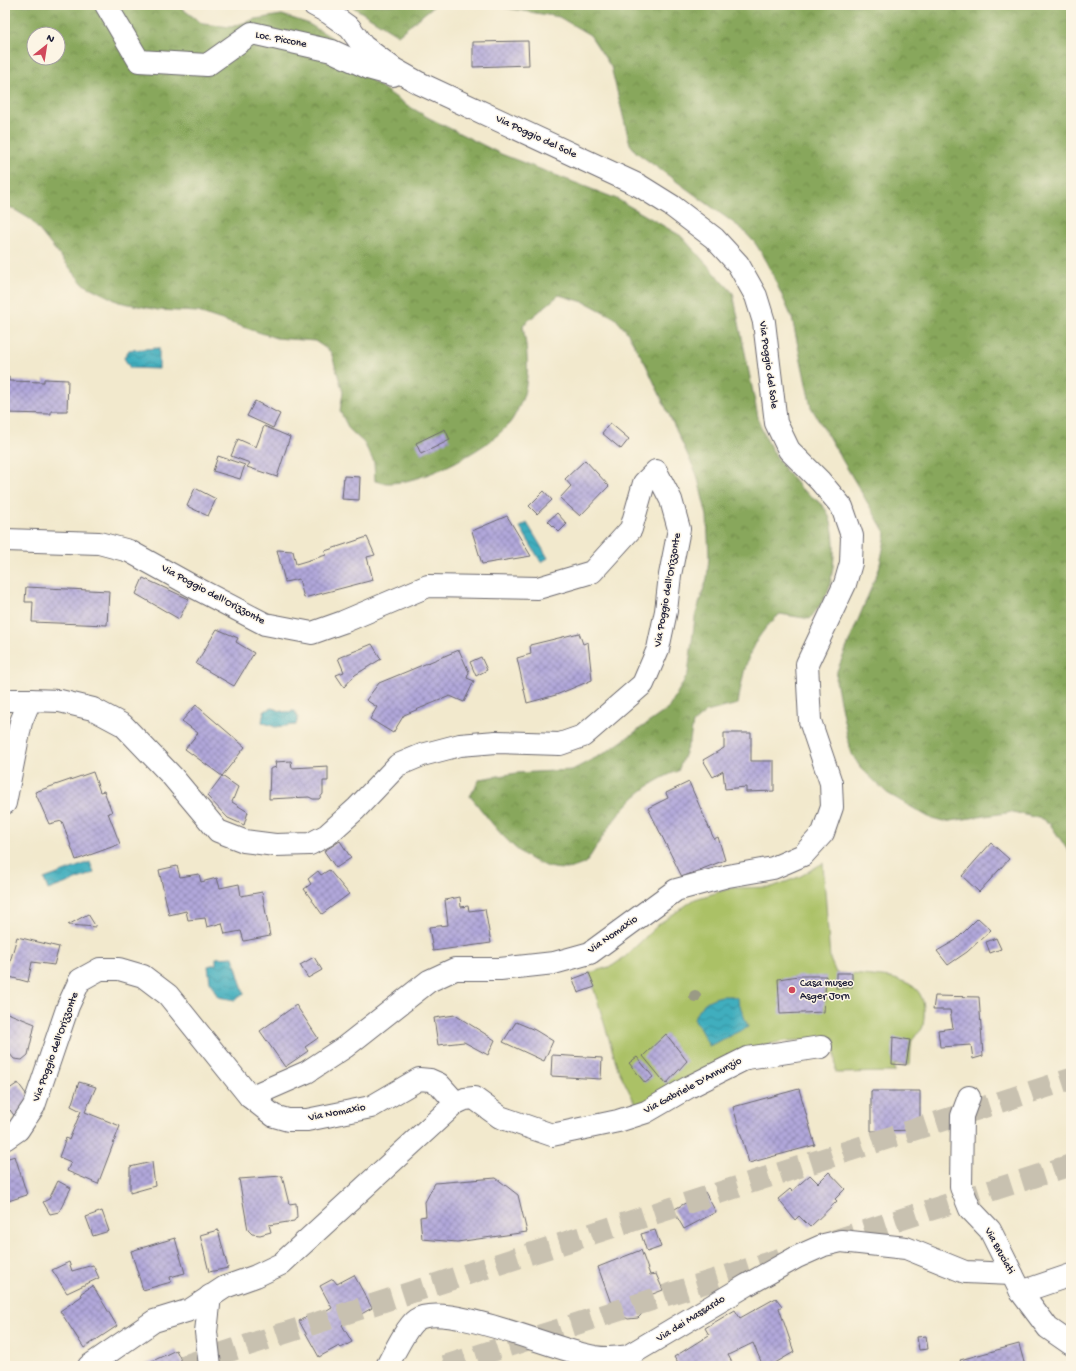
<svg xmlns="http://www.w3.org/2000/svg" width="1076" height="1371" font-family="'Gochi Hand',sans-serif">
<defs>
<pattern id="forest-crowns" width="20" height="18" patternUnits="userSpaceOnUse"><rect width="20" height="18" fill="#88a75b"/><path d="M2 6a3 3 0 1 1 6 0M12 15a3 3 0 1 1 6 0" fill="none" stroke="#6f884c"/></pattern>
<pattern id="water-waves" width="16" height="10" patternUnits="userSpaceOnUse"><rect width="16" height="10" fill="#40aebe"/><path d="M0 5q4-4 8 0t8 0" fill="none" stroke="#358d9c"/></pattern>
<pattern id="building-cross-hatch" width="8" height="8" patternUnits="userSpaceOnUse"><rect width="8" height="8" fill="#b1a7da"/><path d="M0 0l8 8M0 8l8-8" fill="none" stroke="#9088b2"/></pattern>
</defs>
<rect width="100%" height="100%" fill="#fcf5e5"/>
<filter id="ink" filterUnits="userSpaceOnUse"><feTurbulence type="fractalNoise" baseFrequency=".025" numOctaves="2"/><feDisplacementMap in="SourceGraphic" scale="8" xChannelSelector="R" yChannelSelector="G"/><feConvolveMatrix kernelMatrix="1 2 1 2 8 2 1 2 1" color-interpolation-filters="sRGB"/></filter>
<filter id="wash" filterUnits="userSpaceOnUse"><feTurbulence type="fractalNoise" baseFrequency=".012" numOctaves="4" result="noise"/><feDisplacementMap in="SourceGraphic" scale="16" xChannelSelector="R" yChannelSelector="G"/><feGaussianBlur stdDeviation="0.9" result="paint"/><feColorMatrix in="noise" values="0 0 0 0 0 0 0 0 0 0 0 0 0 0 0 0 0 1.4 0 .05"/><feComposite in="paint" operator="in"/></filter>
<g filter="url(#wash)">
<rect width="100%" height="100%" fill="#f2e9cd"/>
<g fill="url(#forest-crowns)" stroke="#55644b" fill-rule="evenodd">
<path d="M5,5H177L203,24L231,27L255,19L282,15L307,23L331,37L348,54L363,74L405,104L429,118L501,154L617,199L681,236L733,293L759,422C767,444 781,466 797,484C805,494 819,499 826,510C838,530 835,569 828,591C825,600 816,610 810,619L780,614C749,640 744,667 738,704L706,712L693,723L690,740L678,771C631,788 611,823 586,863C580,865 572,869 565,869C522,869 495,826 470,796L480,779L517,773L572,770L605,753L668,709L688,674L695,617L707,578L709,557L707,516L697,475L646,365L627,332L615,318L587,303L559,295L523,325C527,350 531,375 522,400C519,407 514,418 509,424C487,450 408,493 375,481L374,462L364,443L349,429L340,411L343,392L331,352L315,341L276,338L198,312L158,310L119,302L83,284L30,219L5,204ZM34,34H58V58H34Z"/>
<path d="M350,5H435L398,35Z"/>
<path d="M489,5H1071V855L1050,824L1042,819L1013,812L943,822L932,819L887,793L860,767L850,751L836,681L837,671L879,569L886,534L811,407L792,318L766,260L755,243L742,229L636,152L630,144L611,67L590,35L559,17Z"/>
</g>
<path fill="#abc166" stroke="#667250" d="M823,863L830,959L836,973C848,973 860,975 872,976C906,979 930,984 923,1026C922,1032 914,1035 912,1040C910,1047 911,1058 910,1065H894L895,1072L836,1073L834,1038L785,1041L751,1048L637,1107L618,1069L589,973L612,966L625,957L659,924L695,899L732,888L772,887L799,877Z"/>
<g fill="url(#water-waves)" stroke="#31687c">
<path d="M159,348V369L130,368L124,358L129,350Z"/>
<path d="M527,523L548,558L541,562L520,527Z"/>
<path d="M272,708L284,712L295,711L298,717L296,725L275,727L262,722L264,711Z"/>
<path d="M90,862L94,873L48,890L44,879Z"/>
<path d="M233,957L244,994L235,1000L218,997L210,982L208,966L216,964V958Z"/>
<path d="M722,996H732L737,998L748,1027L709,1046L694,1018C700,1005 707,999 722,996Z"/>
</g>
<g id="blocks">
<g fill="url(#building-cross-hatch)">
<path d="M528,41L529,65L473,67V42Z"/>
<path d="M5,377H9V381L44,382V379L68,380L67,411H51V414L5,413Z"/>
<path d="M255,401L280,414L273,428L247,416Z"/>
<path d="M610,423L629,439L621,449L602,433Z"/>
<path d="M264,426L290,437L277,477L247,467L250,463L231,456L238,439L256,447Z"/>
<path d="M445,429L450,440L421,454L416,443Z"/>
<path d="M218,456L245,465L240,479L213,471Z"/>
<path d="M585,460L609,486L580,516L560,498L571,486L565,479Z"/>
<path d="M344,476L360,477L359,500L342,499Z"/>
<path d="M195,488L216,499L208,516L187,506Z"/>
<path d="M544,491L552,500L537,514L529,506Z"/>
<path d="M557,513L567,524L559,532L548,521Z"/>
<path d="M507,516L531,556L482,564L472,531Z"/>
<path d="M367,537L375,555L367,557L373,580L304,598L299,579L285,582L277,550L293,551L296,564L326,555L325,551Z"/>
<path d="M143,578L189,599L179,619L136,594Z"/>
<path d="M26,587L109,591L107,625L32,622L33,602H25Z"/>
<path d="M217,629L238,638L236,642L254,653L234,686L196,664Z"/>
<path d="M579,633L583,644L588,642L592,680L556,695L527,703L517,658L531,654L530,645Z"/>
<path d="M372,644L381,659L355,675L344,687L336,675L344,672L338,658Z"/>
<path d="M459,650L469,672L467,678L474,681L464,702L450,696L404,715L393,733L370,719L377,707L366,700L379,683Z"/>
<path d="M481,657L487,670L476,676L470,662Z"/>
<path d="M196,705L245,747L222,776L185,749L198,733L182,721Z"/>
<path d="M724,733H751V761H774V791L746,792V787L725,789L723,771L713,777L703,760L724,748Z"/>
<path d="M291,761L292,768L328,766V781H323V794L319,799H313L309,797L269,799L270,769L276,767L275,762Z"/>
<path d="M93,772L100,792L104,791L112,812L108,813L120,844L76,860L62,821L49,824L35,792Z"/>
<path d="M222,776L238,787L232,802L248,812L244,825L228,818L207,796Z"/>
<path d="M689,782L714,839L718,837L725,860L682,877L648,808L668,798L666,793Z"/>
<path d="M340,841L351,858L336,868L324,851Z"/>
<path d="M991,843L1009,859L979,892L962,876Z"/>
<path d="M177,866L180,877L199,874L201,882L217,878L220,888L239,884L241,896L262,892L270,936L244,941L241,931L225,934L222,923L207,927L205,918L188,920L186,911L169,915L159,870Z"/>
<path d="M329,870L349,894L322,914L304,889L311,884L308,879L318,871L321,875Z"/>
<path d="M460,897L461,907L468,906L469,911L485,909L491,943L433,951L429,927L448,925L445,900Z"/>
<path d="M88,914L96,927L68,925Z"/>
<path d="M978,918L991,930L967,952L948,965L937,951L956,940Z"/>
<path d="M17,937L59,947L54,965L32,962L28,982L6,976Z"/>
<path d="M996,938L1001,949L990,953L986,942Z"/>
<path d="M314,957L322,970L308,978L300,965Z"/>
<path d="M589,973L595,987L578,993L573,979Z"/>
<rect x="836" y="973" width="16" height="15"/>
<path d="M799,976H826L824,1012L780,1014L778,979Z"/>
<path d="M935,996L979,997L983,1056L973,1059L971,1045L940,1047L938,1030L953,1028L950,1010H933Z"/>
<path d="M296,1005L318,1038L305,1047L308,1051L285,1067L260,1031Z"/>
<path d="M5,1012L35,1024L28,1055L22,1060L14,1059L5,1048Z"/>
<path d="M455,1015L495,1040L488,1055L464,1042L438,1045L434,1018Z"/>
<path d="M516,1022L535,1030L553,1041L544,1061L503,1042Z"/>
<path d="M666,1034L687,1061L666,1084L643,1056Z"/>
<path d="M893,1037L910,1040L906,1065L892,1064Z"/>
<path d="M552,1055L602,1058L601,1079L551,1076Z"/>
<path d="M637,1057L653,1077L645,1083L629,1063Z"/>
<path d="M79,1082L96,1087L85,1112L120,1126L98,1184L67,1171L71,1162L59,1157L66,1138L69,1140L81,1111L71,1106Z"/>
<path d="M18,1083L29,1098L16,1118L10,1110L5,1114V1092Z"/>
<path d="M799,1089L815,1145L749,1163L733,1107Z"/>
<path d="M871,1091H920V1130L871,1131Z"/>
<path d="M15,1156L27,1195L5,1202V1159Z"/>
<path d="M152,1162L155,1186L130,1193V1167Z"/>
<path d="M829,1172L845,1189L835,1199L837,1201L810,1227L799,1216L795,1220L778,1199L790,1189L792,1191L810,1175L818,1183Z"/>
<path d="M282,1176L289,1204L296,1203L297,1217L294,1221L269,1225L271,1232L260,1235L252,1234L248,1230L239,1179Z"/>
<path d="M496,1178L518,1195L527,1232L457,1242L422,1239L420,1217L426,1216L425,1202L435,1183Z"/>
<path d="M58,1181L71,1188L59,1212L50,1214L43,1202L49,1199Z"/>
<path d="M705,1192L716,1212L684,1229L673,1210Z"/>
<path d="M102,1211L109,1231L93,1236L86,1217Z"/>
<path d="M218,1230L228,1268L209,1272L200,1235Z"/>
<path d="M655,1230L661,1247L647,1252L641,1234Z"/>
<path d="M175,1238L185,1273L170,1277L171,1282L143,1290L131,1251Z"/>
<path d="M641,1250L650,1275L656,1274L663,1290L645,1297L642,1314L638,1318L628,1319L621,1315L618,1308L613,1309L598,1267Z"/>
<path d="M69,1262L72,1271L93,1265L99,1278L67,1293L52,1270Z"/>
<path d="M354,1275L372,1308L342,1325L352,1342L341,1348L339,1346L319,1357L299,1321L312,1314L314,1319L332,1308L320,1286L333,1279L337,1284Z"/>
<path d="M93,1286L117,1326L84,1348L60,1311L82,1296L81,1293Z"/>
<path d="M776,1298L782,1306L779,1308L794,1352L770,1366H763L753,1343L728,1355L734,1366H685L684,1364L679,1365L674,1357L709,1335L705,1328L735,1310L740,1318Z"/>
<path d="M926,1336L928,1349L919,1350L917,1337Z"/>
<path d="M1019,1344L1025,1366H962L960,1360Z"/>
<path d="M176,1350L184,1366H142Z"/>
</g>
</g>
</g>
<g filter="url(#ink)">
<use href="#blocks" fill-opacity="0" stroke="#6b686e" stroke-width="1"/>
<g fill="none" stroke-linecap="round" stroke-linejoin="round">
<g stroke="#c8c1b0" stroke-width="22" stroke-dasharray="22 11" stroke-linecap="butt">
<path d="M833,1241L1071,1165"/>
<path d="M183,1366L1071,1079"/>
<path d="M445,1366L789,1256"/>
</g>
<defs>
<g id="minor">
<path d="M106,5L139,61L207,65L252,33L332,51L371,69L393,75"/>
<path d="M5,540L99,543L129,551L194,587L265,624L312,633L343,622L428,586L538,588L592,572L631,529L644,483L656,471L671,500L679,529L670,575L666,611L658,649L643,684L583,736L560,744L496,742L460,745L422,755L398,765L356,809L327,835L310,844L275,845L244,841L218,831L172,776L123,725L93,709L60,701L30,700L21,722L5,803"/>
<path d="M5,700H30"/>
<path d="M250,1097L307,1072L345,1047L429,981L455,969H500L554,963L590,953L676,890L728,876L773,868L803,855L823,833L832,807L831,783L810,721L807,664L845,584L851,563L852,536L842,507L820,481L789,450L776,423L764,322L756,296L738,264L714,238L672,206L640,186L419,83L394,69L363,46L350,28L329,13L314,5"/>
<path d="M969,1097L962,1116L961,1187L970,1209L990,1230L1021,1292L1048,1328L1071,1344"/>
<path d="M456,1103L465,1099L474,1098L500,1117L552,1135L618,1121L646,1112L689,1087L747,1058L821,1047"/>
<path d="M5,1139L18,1130L34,1106L68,1006L80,980L100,969H119L143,976L168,995L250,1097L274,1116L288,1120H307L371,1107L419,1079L430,1080L439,1084L456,1103L281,1264L256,1276L225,1287L190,1310L154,1321L89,1366"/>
<path d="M1021,1292L1071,1275"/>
<path d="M210,1296L206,1332L210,1366"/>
<path d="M387,1366C393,1355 407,1326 416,1320C445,1300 558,1352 595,1357C607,1359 617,1358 628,1356L747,1285L797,1257L824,1245L841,1241L906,1248L965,1272L1012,1274"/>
</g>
</defs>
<use href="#minor" stroke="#6b686e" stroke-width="24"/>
<use href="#minor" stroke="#fff" stroke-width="22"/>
</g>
<circle fill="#9a9a85" cx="695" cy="996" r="6"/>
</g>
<circle fill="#d1495b" stroke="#fcf5e5" stroke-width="1.5" cx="792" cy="990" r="4"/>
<g text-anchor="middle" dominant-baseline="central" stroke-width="3" stroke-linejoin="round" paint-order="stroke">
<g font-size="11" fill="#22223b" stroke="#fcf5e5">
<text transform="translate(281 40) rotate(11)">Loc. Piccone</text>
<text transform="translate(536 137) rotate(25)">Via Poggio del Sole</text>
<text transform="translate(768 365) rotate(82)">Via Poggio del Sole</text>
<text transform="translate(668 590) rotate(-80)">Via Poggio dell'Orizzonte</text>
<text transform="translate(213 595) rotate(28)">Via Poggio dell'Orizzonte</text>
<text transform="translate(613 935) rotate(-35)">Via Nomaxio</text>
<text transform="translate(56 1047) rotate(-70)">Via Poggio dell'Orizzonte</text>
<text transform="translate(693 1086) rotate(-28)">Via Gabriele D'Annunzio</text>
<text transform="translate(337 1113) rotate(-11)">Via Nomaxio</text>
<text transform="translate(999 1251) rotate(61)">Via Bruciati</text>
<text transform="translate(691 1319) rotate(-32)">Via dei Massardo</text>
</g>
<g font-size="11" fill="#22223b" stroke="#fcf5e5" text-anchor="start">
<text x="800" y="984">Casa museo<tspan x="800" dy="13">Asger Jorn</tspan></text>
</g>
</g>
<rect width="1076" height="1371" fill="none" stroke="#fcf5e5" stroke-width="20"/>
<g transform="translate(46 46) rotate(30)"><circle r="19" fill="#fcf5e5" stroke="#a5a1a1"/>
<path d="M0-3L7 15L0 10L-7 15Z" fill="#d1495b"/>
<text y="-6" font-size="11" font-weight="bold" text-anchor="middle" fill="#22223b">N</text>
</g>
</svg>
